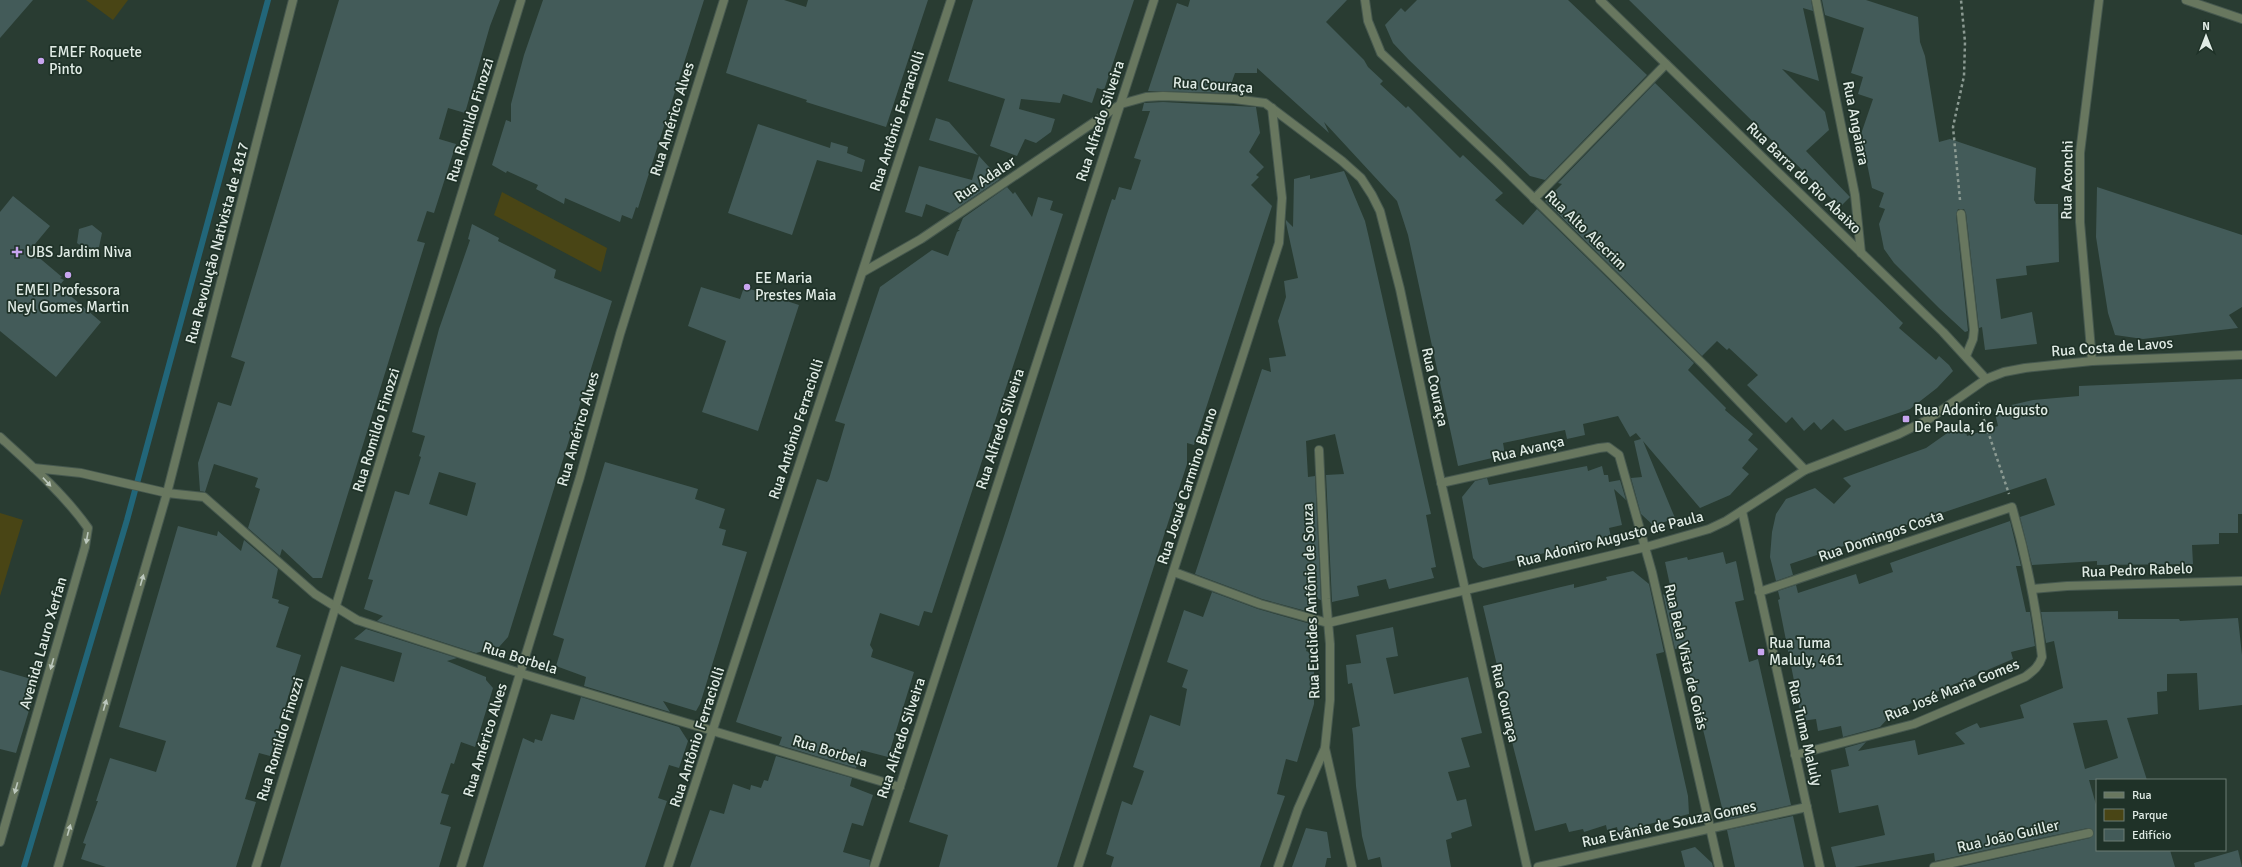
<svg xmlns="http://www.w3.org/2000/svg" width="2242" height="867" font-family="Signika,sans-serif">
<rect width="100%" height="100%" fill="#293c32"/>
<g fill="#494515">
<path d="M86,0H128L113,20Z"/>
<path d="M502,192L607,248L601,272L494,215Z"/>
<path d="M0,513L23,520L0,596Z"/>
</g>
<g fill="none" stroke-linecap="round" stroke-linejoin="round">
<path stroke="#226679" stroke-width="6" d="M24,867L127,520L268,0"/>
</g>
<g fill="#435b59" fill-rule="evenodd">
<path d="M0,0H33L0,38Z"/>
<path d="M339,0H500L490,26L465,113L448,108L439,139L456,144L434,213L427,211L417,241L425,243L322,578H313L282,549L280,556L248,528L260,489L255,487L258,478L214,464L205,492L200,491L198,463L218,402L231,406L245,362L231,357Z"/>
<path d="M543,0H704L638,208L636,207L632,219L622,215L620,222L565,198L564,204L536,189L538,185L507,171L506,173L492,165L506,120L511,122V104L524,55Z"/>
<path d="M748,0H784L806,7L808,0H928L886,127L806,102L807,100L726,73Z"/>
<path d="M973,0H1134L1104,90L1097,88L1092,103L1063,94L1060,103L1021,99L1019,109L1055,119L1051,132L1036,143L1025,139L1017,156L990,146L1005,99L948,81Z"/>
<path d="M1190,0H1347L1326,22L1364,60L1368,67L1383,81L1380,84L1406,108L1408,106L1460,158L1463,155L1503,193L1495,200L1523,225L1537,209L1694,363L1688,370L1726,408L1725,410L1753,434L1748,440L1758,449L1742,468L1749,474L1730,495L1700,508L1643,441L1675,518L1654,526L1641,514L1631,478L1642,477L1634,441L1641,439L1636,433L1630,437L1618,416L1583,424L1585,435L1567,439L1565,430L1503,443L1505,455L1458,466L1408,235L1397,201L1324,122L1329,133L1257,68V73H1235L1228,93L1148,91L1177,3L1188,7Z"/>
<path d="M1417,0H1568L1647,75L1545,180L1530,176L1409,60L1393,43L1385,25L1401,8L1405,12Z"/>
<path d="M1629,0H1811L1813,11L1803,8L1819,81L1782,69L1825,112L1829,130L1806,151L1850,197L1840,207Z"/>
<path d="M1822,0H1866L1918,17L1920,42L1925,56L1939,142L1950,139L2036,168L2034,200L2036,204H2058L2059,262L2026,266L2027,275L1996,279L2001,319L2032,312L2037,344L1985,350L1982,327L1979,328L1966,213L1964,209H1958L1956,215L1968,331L1965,332L1939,308L1894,263L1884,249L1879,224L1885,209L1879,207L1884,193L1872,188L1861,134L1873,99L1858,94L1863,77L1851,73L1864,28L1825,15Z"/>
<path d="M1655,83L1903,323L1899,328L1936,360L1939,356L1949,365L1953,371L1937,388L1910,409L1845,431L1833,419L1821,430L1814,422L1804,431L1792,417L1786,423L1747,385L1758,375L1729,348L1727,350L1717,341L1702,356L1545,201L1562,184L1558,183Z"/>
<path d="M1163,102L1256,107L1260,133L1249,152L1264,167L1256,175L1259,177L1251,185L1272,206L1194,445L1187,443V464L1057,867H939L948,835L909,822L1005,533L1107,214L1112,199L1115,200L1119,187L1131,190L1141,160L1134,158L1150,111H1142L1144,103Z"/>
<path d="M936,118L949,122L978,155L929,140Z"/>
<path d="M758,124L830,148L831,142L848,147L847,153L865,160L862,172L817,160L792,235L728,213Z"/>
<path d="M979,156L1000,179L950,213L926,204L922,217L905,212L919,166L972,180Z"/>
<path d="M1344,171L1365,221L1369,238L1428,501L1431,514L1426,515L1436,567L1431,568L1434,578L1389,589L1386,579L1357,586L1359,596L1332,602L1326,475L1344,474L1335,434L1306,441L1308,477L1315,476L1321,600L1316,598L1317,614L1262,599L1195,574L1262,369L1271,372L1269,358L1286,356L1278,321L1286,297L1284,281L1298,278L1286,223V220L1293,227L1294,179L1310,175V179Z"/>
<path d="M1007,187L1013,194L1015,192L1032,217L1038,197L1053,201L1050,210L1063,214L932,613L924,611L919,626L880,613L870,645L873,650L871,657L914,672L888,757L861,750L856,768L779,745L782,737L736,722L817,479L827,482L829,479L845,424L835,421L880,287L932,250L948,256L957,232L960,230H958L963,218Z"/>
<path d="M2097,187L2242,235V307L2229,315L2238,328L2143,339L2115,335L2108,313L2096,237Z"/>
<path d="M13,196L50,226L30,250L62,277L60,278L64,280L59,286L101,322L56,377L0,331V212Z"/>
<path d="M472,224L499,238L498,241L556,270L554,278L612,301L508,637L499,647L476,653L377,621L383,616L364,609L373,580L368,579L395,491L409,495L421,457L419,456L425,436L412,432L439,329L470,240L468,239ZM439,472L476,483L467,516L429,504Z"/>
<path d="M92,225L102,233L99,247L87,251L77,243L79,229Z"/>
<path d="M701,287L740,299L744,287L799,305L758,431L702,412L726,341L688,326Z"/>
<path d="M2242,379V514H2238V533H2219V544L2192,545L2193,564L2097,565V561L2032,565L2020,517L2055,505L2046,478L1790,564L1793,575L1776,581L1770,557L1772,532L1776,514L1786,499L1815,488L1834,504L1851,486L1843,478L1926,448L1963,422L1967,436L1998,426L1994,409L2033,400L2079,396V386Z"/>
<path d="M605,462L698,489L695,499L725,509L719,528L726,530L722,545L747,552L700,704L696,711L663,701L670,712L584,686L586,677L556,666L564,639L553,635Z"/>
<path d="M1587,466L1588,471L1602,466L1604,475H1608L1609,482L1620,480L1626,500L1614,489L1622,525L1609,528L1611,537L1483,568L1478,565L1473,558L1462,497L1475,481L1487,478L1489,485Z"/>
<path d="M2010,521L2021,566H2016L2026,612H2030L2035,646L2011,652L2013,659L1915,701L1892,714L1880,727L1843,737L1841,726L1818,731L1816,719L1802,721L1778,600L1780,599L1778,591L1796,585L1798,593L1856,574L1859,584L1893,572L1890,563Z"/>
<path d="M178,526L217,536L218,531L241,551L244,540L278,569L272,598L279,600L278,603L289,607L276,647L301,655L270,756L259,753L245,799L256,802L236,867H106L81,859L86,844L83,843L98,801H96L110,758L156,772L166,741L119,727Z"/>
<path d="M1723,552L1726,564L1736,561L1744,600L1735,602L1749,662L1758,659L1791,805L1725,820L1683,647L1675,649L1663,594L1674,604L1665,562L1687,557L1688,560Z"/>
<path d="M1633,571L1649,584L1664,652L1656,654L1688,796L1689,814L1618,832L1617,827L1607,830L1606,825L1584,832L1583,829L1569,832L1566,823L1535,831L1513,746L1504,695L1483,606L1561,587L1574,584V588L1607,580L1606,577Z"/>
<path d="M1212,592L1258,609L1314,625L1306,651L1314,654V704L1297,762L1286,759L1277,794L1285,796L1260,867H1111L1114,857L1106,854L1122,801L1132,805L1144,771L1133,767L1150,715L1180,726L1187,689L1182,687L1188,670L1167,662L1184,610L1203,617Z"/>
<path d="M2118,611V619H2179L2180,621L2238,618L2242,655V705L2199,710L2197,673L2167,674V691L2157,692L2158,714L2127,718L2147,780H2089L2097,808V850H2170L2175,867H1960L2090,838L2094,832L2088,828L1935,861L1934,853L1854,867H1836L1831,847L1885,835L1878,805L1839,813L1831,770L1849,766L1845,748L1866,742L1858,751L1915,740L1918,755L1965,744L1955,733L1977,723L1980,728L2024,718L2020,705L2063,688L2054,641L2046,643L2041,612ZM2107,720L2118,758L2085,769L2073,723Z"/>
<path d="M1393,627L1398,656L1386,658L1394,694L1468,677L1482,733L1461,738L1470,767L1448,772L1457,801L1466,799L1472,826L1451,833L1452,838L1446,840L1451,867H1382L1380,857L1368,860L1362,836L1356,786L1353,735L1352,728L1360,726L1352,683L1348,684L1346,665L1361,663L1356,635Z"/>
<path d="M366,629L457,658L447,661L486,677V680L493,688L475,747L461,742L454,764L451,763L441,793L449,795L440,824L451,827L439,867H280L341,666L394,682L402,653L354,639Z"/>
<path d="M0,670L38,681L16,753L0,749Z"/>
<path d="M581,697L679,727L688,741L679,768L669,765L658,798L667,801L645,867H483L523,738L534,743L535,739L542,741L551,714L574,720Z"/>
<path d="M776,756L852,778L850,786L873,795L863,826L852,823L843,852L870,860L869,867H690L710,810L724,814L733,784L750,790L751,785L761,788L764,780L768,781Z"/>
<path d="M1793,816L1804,867H1735L1727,830Z"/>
<path d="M1306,828L1327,832L1331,858H1327L1325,867H1292Z"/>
<path d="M1695,847L1712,863L1713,867H1685L1681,851Z"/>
<path d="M2238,850L2242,867H2195L2194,863Z"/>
</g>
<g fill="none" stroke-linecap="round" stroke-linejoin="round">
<defs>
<g id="lane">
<path d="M1534,199L1666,64"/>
<path d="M1961,214L1974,330L1973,339L1966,356"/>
<path d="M1174,572L1260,604L1328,623"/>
</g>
<g id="street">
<path d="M1365,0L1368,21L1381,53L1497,162L1705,366L1805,470"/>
<path d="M1600,0L1943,332L1986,379"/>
<path d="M1816,0L1855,195L1861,253"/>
<path d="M2186,0L2242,19"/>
<path d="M863,272L921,239L1121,104L1146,97L1163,96L1234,99L1265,103L1342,161L1361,178L1372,195L1380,211L1400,289L1437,464L1527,867"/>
<path d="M2092,361L2080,222V153L2099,0"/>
<path d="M0,437C31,465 64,494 88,528L85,547L0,842"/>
<path d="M1319,450L1326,599L1330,644V700L1325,748L1352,867"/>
<path d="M34,468L81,473L167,493L204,497L315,594L357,620L520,673L900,787"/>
<path d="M1441,483L1599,448L1608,447L1619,455L1652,572L1719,867"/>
<path d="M1742,511L1820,867"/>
<path d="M2032,589L2067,586L2242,581"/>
<path d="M1759,592L2012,507C2026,556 2036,605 2042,657C2039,667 2033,671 2025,677L1914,724L1795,755"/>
<path d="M1328,623L1646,547L1709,529L1726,521L1805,470L1899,434L1929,419L1986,379L2004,372L2025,368L2092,361L2242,355"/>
<path d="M58,867L167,493L293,0"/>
<path d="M256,867L521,0"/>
<path d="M461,867L580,477L620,334L724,0"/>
<path d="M668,867L951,0"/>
<path d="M874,867L1154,0"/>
<path d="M1078,867L1279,243L1282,198L1272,108"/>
<path d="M1278,867L1298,809L1325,748"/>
<path d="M1538,867L1807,807"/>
<path d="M1934,867L2089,833"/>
</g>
</defs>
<use href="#lane" stroke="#46584f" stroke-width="10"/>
<use href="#street" stroke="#46584f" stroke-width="10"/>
<g stroke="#8b9a92" stroke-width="2.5" stroke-dasharray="3 3" stroke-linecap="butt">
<path d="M1960,200L1953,127L1964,76L1965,42L1961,0"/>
<path d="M1978,402L2009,494"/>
</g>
<use href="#lane" stroke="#68775f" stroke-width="8"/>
<use href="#street" stroke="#68775f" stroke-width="8"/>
</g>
<defs><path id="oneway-solid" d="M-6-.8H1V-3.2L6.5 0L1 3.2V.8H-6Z"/></defs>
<g fill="#bcc8bd">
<use href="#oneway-solid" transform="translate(47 482) rotate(47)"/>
<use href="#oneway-solid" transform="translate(87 538) rotate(100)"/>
<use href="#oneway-solid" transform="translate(142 580) rotate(-74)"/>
<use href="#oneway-solid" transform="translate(52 664) rotate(106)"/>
<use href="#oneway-solid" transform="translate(105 705) rotate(-74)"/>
<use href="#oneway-solid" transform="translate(16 788) rotate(106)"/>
<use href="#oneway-solid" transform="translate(69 830) rotate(-74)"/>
</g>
<g fill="#c8a5ef" stroke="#1f3228" stroke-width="1.5">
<circle cx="41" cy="61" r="4"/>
<path d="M15 246h4v4h4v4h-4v4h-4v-4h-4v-4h4z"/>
<circle cx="68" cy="275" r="4"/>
<circle cx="747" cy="287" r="4"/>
<rect x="1902" y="415" width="8" height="8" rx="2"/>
<rect x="1757" y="648" width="8" height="8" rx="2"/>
</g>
<g text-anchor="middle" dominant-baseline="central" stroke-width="3.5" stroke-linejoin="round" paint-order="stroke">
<g font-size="15" fill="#e0ebe5" stroke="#1f3228" text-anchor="start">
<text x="49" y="52">EMEF Roquete<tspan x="49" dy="17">Pinto</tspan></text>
<text x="26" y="252">UBS Jardim Niva</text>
<text x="755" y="278">EE Maria<tspan x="755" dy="17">Prestes Maia</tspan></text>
<text x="68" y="290" text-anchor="middle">EMEI Professora<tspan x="68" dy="17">Neyl Gomes Martin</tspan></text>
<text x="1914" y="410">Rua Adoniro Augusto<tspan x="1914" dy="17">De Paula, 16</tspan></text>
<text x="1769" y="643">Rua Tuma<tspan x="1769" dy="17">Maluly, 461</tspan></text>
</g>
<g font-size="15" fill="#e0ebe5" stroke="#1f3228">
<text transform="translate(1213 85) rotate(4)">Rua Couraça</text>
<text transform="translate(672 119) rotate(-73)">Rua Américo Alves</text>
<text transform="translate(470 120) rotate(-73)">Rua Romildo Finozzi</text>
<text transform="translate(897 121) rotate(-72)">Rua Antônio Ferraciolli</text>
<text transform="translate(1100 121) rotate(-72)">Rua Alfredo Silveira</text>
<text transform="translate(1856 123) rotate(79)">Rua Angaiara</text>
<text transform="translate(1804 178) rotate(44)">Rua Barra do Rio Abaixo</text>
<text transform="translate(985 179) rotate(-34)">Rua Adalar</text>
<text transform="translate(2067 180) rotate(-89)">Rua Aconchi</text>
<text transform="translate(1586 230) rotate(44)">Rua Alto Alecrim</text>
<text transform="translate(217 243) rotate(-75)">Rua Revolução Nativista de 1817</text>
<text transform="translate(2112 347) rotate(-4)">Rua Costa de Lavos</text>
<text transform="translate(1435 387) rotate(78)">Rua Couraça</text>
<text transform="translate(578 429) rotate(-74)">Rua Américo Alves</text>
<text transform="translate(796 429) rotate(-72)">Rua Antônio Ferraciolli</text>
<text transform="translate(1000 429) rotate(-72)">Rua Alfredo Silveira</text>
<text transform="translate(376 430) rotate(-73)">Rua Romildo Finozzi</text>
<text transform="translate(1528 449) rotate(-13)">Rua Avança</text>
<text transform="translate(1187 486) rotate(-72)">Rua Josué Carmino Bruno</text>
<text transform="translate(1881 536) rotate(-19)">Rua Domingos Costa</text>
<text transform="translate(1610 539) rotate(-14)">Rua Adoniro Augusto de Paula</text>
<text transform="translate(2137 570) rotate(-2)">Rua Pedro Rabelo</text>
<text transform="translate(1311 601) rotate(-92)">Rua Euclides Antônio de Souza</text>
<text transform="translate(43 643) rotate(-74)">Avenida Lauro Xerfan</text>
<text transform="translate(1686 657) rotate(77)">Rua Bela Vista de Goiás</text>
<text transform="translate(520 658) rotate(17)">Rua Borbela</text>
<text transform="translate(1952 690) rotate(-22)">Rua José Maria Gomes</text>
<text transform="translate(1505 703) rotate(77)">Rua Couraça</text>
<text transform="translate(1805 733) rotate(77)">Rua Tuma Maluly</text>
<text transform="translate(697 737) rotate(-72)">Rua Antônio Ferraciolli</text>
<text transform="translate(901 738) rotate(-72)">Rua Alfredo Silveira</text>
<text transform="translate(280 739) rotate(-73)">Rua Romildo Finozzi</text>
<text transform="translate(485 740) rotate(-73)">Rua Américo Alves</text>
<text transform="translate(830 751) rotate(17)">Rua Borbela</text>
<text transform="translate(1669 824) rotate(-12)">Rua Evânia de Souza Gomes</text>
<text transform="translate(2008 836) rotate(-13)">Rua João Guiller</text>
</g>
</g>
<rect x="2096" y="779" width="130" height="72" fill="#1f3228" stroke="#6c7c74"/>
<rect x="2104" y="792" width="20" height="6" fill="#68775f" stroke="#6c7c74"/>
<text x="2132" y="799" font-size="12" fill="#e0ebe5">Rua</text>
<rect x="2104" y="809" width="20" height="12" fill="#494515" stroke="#6c7c74"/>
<text x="2132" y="819" font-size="12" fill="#e0ebe5">Parque</text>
<rect x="2104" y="829" width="20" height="12" fill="#435b59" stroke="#6c7c74"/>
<text x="2132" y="839" font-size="12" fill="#e0ebe5">Edifício</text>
<g transform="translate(2206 36)" stroke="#1f3228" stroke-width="3" paint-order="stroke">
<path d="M0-3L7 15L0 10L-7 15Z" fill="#e0ebe5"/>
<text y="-6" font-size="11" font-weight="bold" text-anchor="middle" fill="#e0ebe5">N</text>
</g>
</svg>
